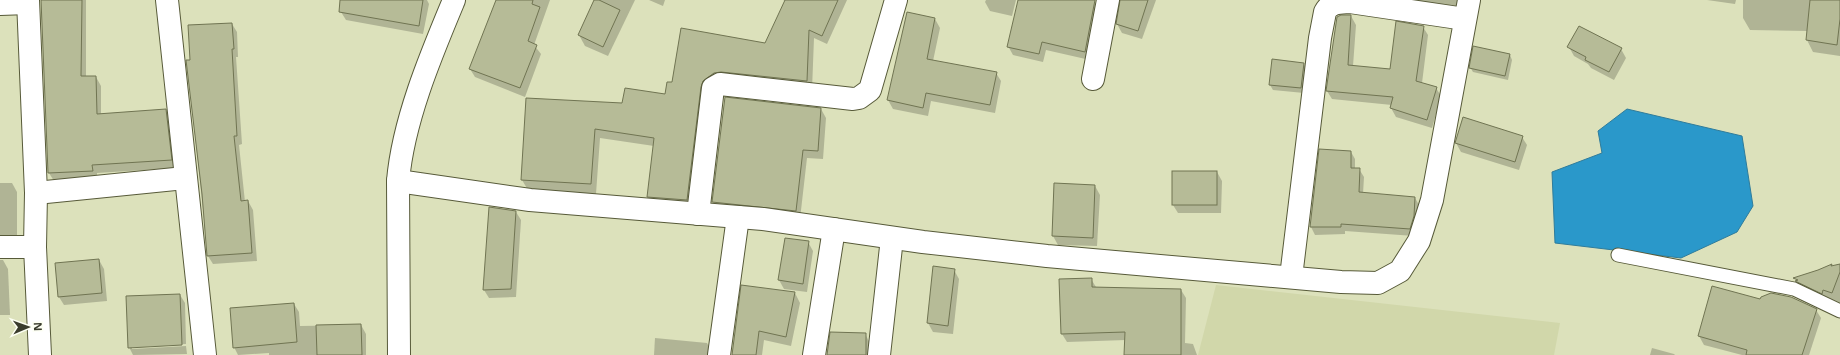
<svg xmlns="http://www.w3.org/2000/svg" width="1840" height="355" font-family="'Open Sans',sans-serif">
<rect width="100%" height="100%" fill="#dce1bb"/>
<path fill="#d1d7aa" d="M1216,285L1560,323L1554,355H1198Z"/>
<path fill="#2a98ca" stroke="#2f7c9b" d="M1627,109L1742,136L1753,206L1737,232L1681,258L1555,243L1552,172L1602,153L1598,131Z"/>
<g fill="#0003">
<path d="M41,0H86V77H96L101,86V114L166,110L171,119L176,168L97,173V180L54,181L49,173Z"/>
<path d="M343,0H427L429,4L423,34L346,20L341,12Z"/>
<path d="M497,0H550L534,45L541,54L525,97L475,77L470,69Z"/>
<path d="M595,0H635L608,56L585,46L579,35Z"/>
<path d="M649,0H665L663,6Z"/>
<path d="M783,0H847L827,44L814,38L812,90L719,82L692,209L654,206L648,197L654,146L600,138L596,194L528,190L522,180L527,99L623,104L666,95L672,83L766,44L785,1Z"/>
<path d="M986,0H1016L1012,16L990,11L985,2Z"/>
<path d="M1019,0H1082L1094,3L1099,12L1090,60L1046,50L1043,62L1013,55L1008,46Z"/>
<path d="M1120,0H1156L1142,39L1122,33L1117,24Z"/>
<path d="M1373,0H1459L1457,13Z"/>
<path d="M1707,0H1736L1735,4Z"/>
<path d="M1743,0H1840V56L1813,52L1807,40L1808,31L1750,30L1743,18Z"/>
<path d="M908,14L935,19L940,28L933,61L996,73L1001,81L995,113L931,101L928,116L893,109L888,100Z"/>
<path d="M1351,16L1356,25L1353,66L1391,70L1423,27L1428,35L1422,83L1436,88L1441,96L1432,128L1396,117L1391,108L1392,105L1332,99L1327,91L1338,17Z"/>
<path d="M232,24L237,32L238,57H236L242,144L239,145L245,202L248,201L253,210L257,261L213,264L208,256L187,61L191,60Z"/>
<path d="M1569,47L1621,49L1626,58L1614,80L1591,68L1588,64L1574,56Z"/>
<path d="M1510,55L1512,60L1508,80L1473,72L1470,67Z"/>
<path d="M1273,60L1304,64L1306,69L1304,93L1273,90L1270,85Z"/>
<path d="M821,109L826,118L823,159L807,158L800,219L718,211L713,202Z"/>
<path d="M1522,137L1527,145L1519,170L1461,152L1456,143Z"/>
<path d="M1351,152L1355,159V169H1359L1364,177L1363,194L1415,198L1419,205L1414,236L1345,231V234L1315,235L1311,227Z"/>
<path d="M1217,172L1222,181L1221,213H1178L1173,205Z"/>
<path d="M0,183H12L17,192V237L0,245Z"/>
<path d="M1095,186L1100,195L1097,246L1058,245L1053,236Z"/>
<path d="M516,212L521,220L516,297L489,298L484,290Z"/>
<path d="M808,242L813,251L807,292L784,289L779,280Z"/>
<path d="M0,260H3L8,269L10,315H0Z"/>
<path d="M99,260L104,269L107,301L64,305L59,297Z"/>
<path d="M1840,265V307L1801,289L1797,282Z"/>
<path d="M954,270L959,279L953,334L933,332L928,323Z"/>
<path d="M1091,279L1096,287L1181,290L1186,298L1185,343L1193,344L1197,355H1125L1126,340L1067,342L1062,334L1060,280Z"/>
<path d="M795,293L800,303L791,346L764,340L762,355H733Z"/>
<path d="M180,295L185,303L186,344L132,346V349L186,346L187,354L133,355L129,347Z"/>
<path d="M1761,301L1816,310L1821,318L1809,355H1742L1704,345L1699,336Z"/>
<path d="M294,304L299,312L300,326L361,325L366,334V355H269V353L238,355L234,347Z"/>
<path d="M865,334L870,343V355H828Z"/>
<path d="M655,338L707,343L713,355H654Z"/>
<path d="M1652,348L1674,354L1675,355H1650Z"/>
</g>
<g fill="#b6bb97" stroke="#707452">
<path d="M41,0H82L81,76H96L97,114L166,109L172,160L92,165L93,171L48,173Z"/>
<path d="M340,0H423L419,26L339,12Z"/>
<path d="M496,0H533L532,4L540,7L528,41L537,45L520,88L469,69Z"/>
<path d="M594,0H599L620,10L603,47L578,35Z"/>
<path d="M785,0H838L822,36L809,30L807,81L721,72L714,73L703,81L701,87L687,200L647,197L654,138L595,129L591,184L521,180L526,98L622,103L625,88L665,94L667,82H672L681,28L765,43Z"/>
<path d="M1018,0H1095L1085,52L1042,42L1039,54L1007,47Z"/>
<path d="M1120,0H1148L1138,31L1116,24Z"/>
<path d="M1810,0H1840V19L1837,45L1806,40Z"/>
<path d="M907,12L935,18L927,59L997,72L990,105L926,93L923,108L887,100Z"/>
<path d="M1341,15H1351L1348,65L1390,69L1396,21L1424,26L1416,81L1437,87L1427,120L1390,108L1393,97L1326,91L1337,17Z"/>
<path d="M232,23L234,49H232L237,136H234L241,201L248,200L252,253L207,256L202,194L186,60H190L188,25Z"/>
<path d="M1579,26L1622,48L1609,72L1585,60L1586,57L1567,47Z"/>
<path d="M1473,46L1510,54L1505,76L1469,68Z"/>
<path d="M1272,59L1304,63L1301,88L1269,85Z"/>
<path d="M725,97L821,108L818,151L803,150L796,211L712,202Z"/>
<path d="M1463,117L1523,136L1515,162L1455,143Z"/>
<path d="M1319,149L1351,151V168H1360L1359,192L1415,197L1414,216L1410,229L1341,224V227H1310Z"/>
<rect x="1172" y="171" width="45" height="34"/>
<path d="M1054,183L1095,185L1093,238L1052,236Z"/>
<path d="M489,207L516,211L511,289L483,290Z"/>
<path d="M785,238L809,241L803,284L778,280Z"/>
<path d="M99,259L102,293L58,297L55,263Z"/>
<path d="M1832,264L1831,266L1840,264V272L1832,293L1823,290L1822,294L1795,281L1798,280L1793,278L1818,270Z"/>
<path d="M933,266L955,269L948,326L927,323Z"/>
<path d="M1092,278V287L1181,289V355H1124L1125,332L1061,334L1059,279Z"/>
<path d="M741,285L795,292L786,337L759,331L756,355H732Z"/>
<path d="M1712,286L1760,299L1761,297L1771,293L1791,297L1817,309L1802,355H1746L1747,350L1698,336Z"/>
<path d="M180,294L182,345L128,348L126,296Z"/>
<path d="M294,303L297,342L233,348L230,308Z"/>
<path d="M361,324L362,355H317L316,325Z"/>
<path d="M830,332L866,333V355H827Z"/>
</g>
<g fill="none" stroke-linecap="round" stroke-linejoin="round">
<defs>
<path id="service" d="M1618,255L1794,289L1840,311"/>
<g id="minor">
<path d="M28,0L36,193L35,247L40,355"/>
<path d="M167,0L205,355"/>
<path d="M0,4L28,3"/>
<path d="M1093,79L1108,0"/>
<path d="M398,181L530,200L763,219L923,242L1047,256L1341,282L1378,283L1400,271L1419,241L1432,200L1469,0"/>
<path d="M36,193L185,178"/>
<path d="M698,214L713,88L720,84L853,99L859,98L870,90L896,0"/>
<path d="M0,247H35"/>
<path d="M1291,277L1320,38L1325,12C1330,2 1340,3 1350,2L1465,19"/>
<path d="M719,355L738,217"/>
<path d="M814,355L834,229"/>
<path d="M879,355L892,238"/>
</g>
<path id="tertiary" d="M399,355L398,181C403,121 431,55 454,0"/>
</defs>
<use href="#service" stroke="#575a39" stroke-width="15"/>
<use href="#minor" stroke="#575a39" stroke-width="24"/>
<use href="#tertiary" stroke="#575a39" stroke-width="24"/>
<use href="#service" stroke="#fff" stroke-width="13"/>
<use href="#minor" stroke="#fff" stroke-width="22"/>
<use href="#tertiary" stroke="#fff" stroke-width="22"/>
</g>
<g transform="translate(28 327) rotate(88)" stroke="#fdfff3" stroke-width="3" paint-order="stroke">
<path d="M0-3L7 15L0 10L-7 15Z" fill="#3a3c2d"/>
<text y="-6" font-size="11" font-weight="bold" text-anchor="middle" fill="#3a3c2d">N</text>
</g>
</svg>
